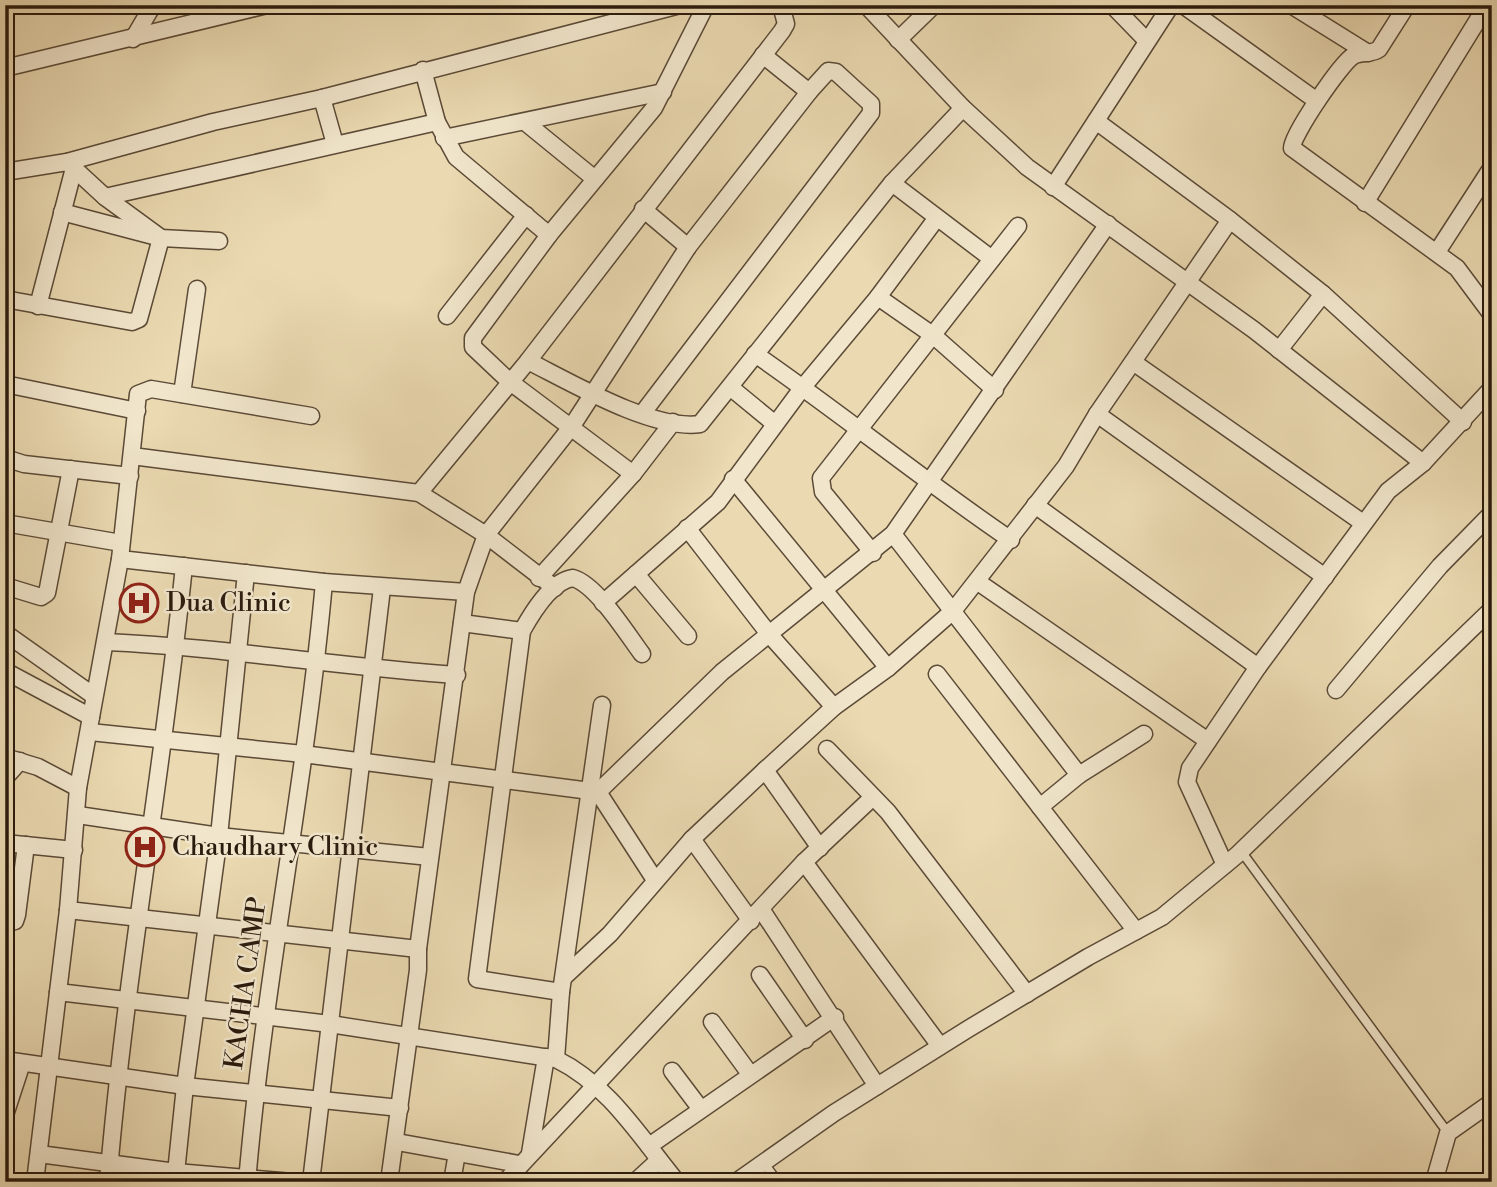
<svg xmlns="http://www.w3.org/2000/svg" width="1497" height="1187" font-family="'Libre Bodoni',serif">
<rect width="100%" height="100%" fill="#ead9b1"/>
<filter id="stains"><feTurbulence type="fractalNoise" baseFrequency=".00286" numOctaves="4"/><feColorMatrix values="0 0 0 0 .2 0 0 0 0 .09 0 0 0 0 .02 0 0 0 .5 -.17"/></filter>
<radialGradient id="worn" r=".72"><stop offset=".6" stop-color="#630" stop-opacity="0"/><stop offset="1" stop-color="#630" stop-opacity=".3"/></radialGradient>
<g fill="none" stroke-linecap="round" stroke-linejoin="round">
<defs>
<g id="lane">
<path d="M1241,851L1448,1133"/>
<path d="M763,1162L778,1182"/>
</g>
<g id="street">
<path d="M866,5L963,108L1027,167L1254,330L1423,463"/>
<path d="M1112,5L1146,40"/>
<path d="M1183,5L1317,101"/>
<path d="M1291,5L1368,53"/>
<path d="M1407,5L1379,49C1371,55 1361,51 1353,56C1341,63 1292,135 1292,148L1457,268L1492,315"/>
<path d="M133,39L153,5"/>
<path d="M898,40L934,5"/>
<path d="M763,55L809,92"/>
<path d="M5,68L267,5"/>
<path d="M423,70L437,122L456,157L549,235"/>
<path d="M322,98L335,144"/>
<path d="M1096,121L1230,220L1323,294L1463,422"/>
<path d="M525,122L595,179"/>
<path d="M444,138L663,92"/>
<path d="M5,172L67,162L213,122L322,98L680,5"/>
<path d="M892,183L992,259"/>
<path d="M1053,187L1171,5"/>
<path d="M105,197L437,122"/>
<path d="M1365,203L1487,5"/>
<path d="M643,209L688,247"/>
<path d="M62,212L161,238L219,241"/>
<path d="M1437,252L1492,167"/>
<path d="M878,297L934,336L995,390"/>
<path d="M5,299L132,322L139,319L161,238L105,197L67,162"/>
<path d="M38,306L74,168"/>
<path d="M447,316L526,215"/>
<path d="M1279,350L1323,294"/>
<path d="M755,354C842,414 924,481 1011,540"/>
<path d="M528,361C570,382 653,431 700,424L892,183L963,108"/>
<path d="M1133,362L1363,523"/>
<path d="M5,384L137,411"/>
<path d="M730,387L775,424"/>
<path d="M182,394L197,289"/>
<path d="M1097,414L1325,577"/>
<path d="M132,456L419,493L486,535L555,588"/>
<path d="M5,458L24,464L130,476"/>
<path d="M633,474L509,381L473,347V338L549,235L654,108L706,5"/>
<path d="M733,479L888,668"/>
<path d="M419,493L528,361L782,31L786,24L781,5"/>
<path d="M1035,505L1258,667"/>
<path d="M5,523L121,543"/>
<path d="M687,528L769,634L834,707"/>
<path d="M893,534L1079,775L1040,807"/>
<path d="M873,553L823,492L821,478L1018,226"/>
<path d="M120,559L324,582L466,592"/>
<path d="M636,574L688,636"/>
<path d="M539,578L633,474L673,422"/>
<path d="M978,582L1208,741"/>
<path d="M5,586L41,597L47,593L71,469"/>
<path d="M603,603L718,502L803,387L878,297L936,219"/>
<path d="M462,623L522,631"/>
<path d="M5,633L94,696"/>
<path d="M106,642C223,647 339,667 457,675"/>
<path d="M5,671L91,717"/>
<path d="M937,674L1136,931"/>
<path d="M1336,690L1440,566L1492,513"/>
<path d="M90,732L303,754L598,792L722,672L893,534L1108,224"/>
<path d="M827,749L888,812L1027,994"/>
<path d="M5,757L38,767L78,788"/>
<path d="M765,770L820,848"/>
<path d="M1079,775L1144,734"/>
<path d="M5,778L20,761"/>
<path d="M598,792L655,880"/>
<path d="M78,815L219,836L430,857"/>
<path d="M692,839L751,921"/>
<path d="M5,843L74,850"/>
<path d="M804,862L940,1046"/>
<path d="M1225,865L1187,782L1190,768L1258,667L1388,491L1423,463L1492,388"/>
<path d="M761,909L877,1086"/>
<path d="M68,910L418,949"/>
<path d="M5,924L15,921L17,915L26,845"/>
<path d="M760,975L805,1040"/>
<path d="M564,977L610,934L692,839L765,770L834,707L888,668L953,611L1066,466L1097,414L1230,220"/>
<path d="M58,992L330,1024L556,1059C609,1085 640,1137 677,1182"/>
<path d="M561,992L477,979L522,631C532,613 551,581 573,578C597,585 627,634 642,654"/>
<path d="M712,1022L750,1074"/>
<path d="M556,1059L561,992L602,705"/>
<path d="M5,1060L185,1086L400,1108"/>
<path d="M672,1071L700,1108"/>
<path d="M5,1115L22,1063"/>
<path d="M397,1142L519,1164"/>
<path d="M649,1146L835,1017"/>
<path d="M530,1153L546,1057"/>
<path d="M39,1154L176,1172L293,1182"/>
<path d="M35,1182L68,910L78,788L120,559L138,394L151,389L311,416"/>
<path d="M108,1182C125,976 163,772 184,566"/>
<path d="M175,1182L185,1086L219,836L246,573"/>
<path d="M247,1182C264,981 306,783 324,582"/>
<path d="M311,1182L382,588"/>
<path d="M389,1182L418,970V949L466,592L486,535L572,426L688,247L809,92L828,71L836,72L871,104V113L642,414"/>
<path d="M452,1182L457,1153"/>
<path d="M505,1182L804,862L873,797"/>
<path d="M635,1182L659,1160"/>
<path d="M736,1182L834,1113L968,1029L1088,957L1162,917L1237,855L1492,609"/>
<path d="M1434,1182L1448,1133L1492,1102"/>
</g>
</defs>
<use href="#lane" stroke="#5b4a37" stroke-width="11"/>
<use href="#street" stroke="#5b4a37" stroke-width="19"/>
<use href="#lane" stroke="#f1e6cc" stroke-width="8"/>
<use href="#street" stroke="#f1e6cc" stroke-width="16"/>
</g>
<defs>
<symbol id="hospital-ring" viewBox="-11 -11 22 22"><circle r="9.5" fill="#f1e6cc" stroke="#8f2418" stroke-width="1.5"/><path d="M-5-5h3v3.5h4V-5h3V5h-3V1.5h-4V5h-3Z" fill="#8f2418"/></symbol>
</defs>
<g fill-rule="evenodd">
<use href="#hospital-ring" x="117" y="581" width="44" height="44"/>
<use href="#hospital-ring" x="123" y="825" width="44" height="44"/>
</g>
<g text-anchor="middle" dominant-baseline="central" stroke-width="5" stroke-linejoin="round" paint-order="stroke">
<g font-size="26" fill="#2b1b0e" stroke="#f1e6cc" text-anchor="start">
<text x="166" y="603">Dua Clinic</text>
<text x="172" y="847">Chaudhary Clinic</text>
</g>
<g font-size="26" fill="#2b1b0e" stroke="#f1e6cc">
<text transform="translate(246 983) rotate(-82)">KACHA CAMP</text>
</g>
</g>
<rect width="1497" height="1187" fill="none" stroke="#ead9b1" stroke-width="28"/>
<rect x="7" y="7" width="1483" height="1173" fill="none" stroke="#2b1b0e" stroke-width="3.5"/>
<rect x="14" y="14" width="1469" height="1159" fill="none" stroke="#2b1b0e" stroke-width="2"/>
<rect width="100%" height="100%" filter="url(#stains)"/>
<rect width="100%" height="100%" fill="url(#worn)"/>
</svg>
